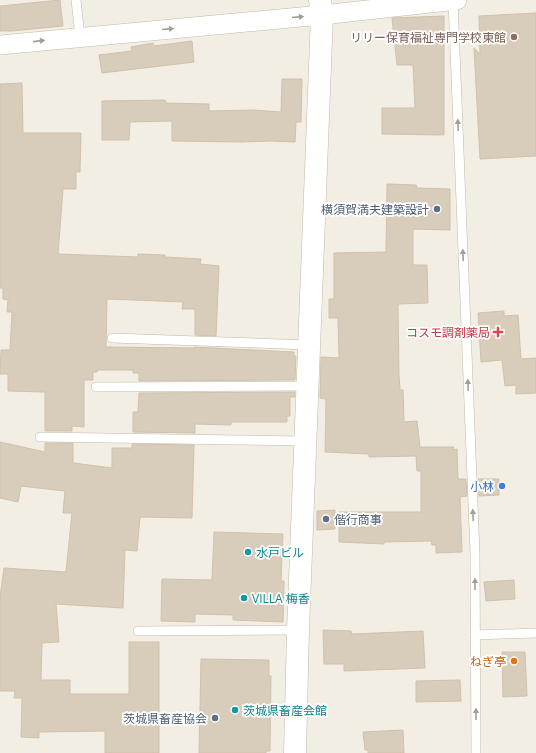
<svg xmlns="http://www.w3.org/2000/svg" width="536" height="753" font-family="'Open Sans','Noto Sans JP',sans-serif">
<rect width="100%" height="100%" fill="#f3eee3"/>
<g fill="#d8ccbb" stroke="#d0c1ab">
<path d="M60,0L63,26L12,31H0V6Z"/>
<path d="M536,13V156L480,159L474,48L480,54L479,16Z"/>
<path d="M444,16V135L382,134V108H415L413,65H397L392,18Z"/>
<path d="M192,41L194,62L102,73L99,55L132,51L131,47L153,43L154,46Z"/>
<path d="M282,79H302L301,122H296L295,142L271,141L242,142L172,141V121L130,122L129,140H102V101L165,100L166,103L209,104V111L253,110L281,112Z"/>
<path d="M22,83L23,133H81L80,172H76V189H63L58,254L138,257V254L165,255V257L201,259L200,264L219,266L216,336L195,335V309H182L183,302L107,299L106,347L194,348V347L294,352V356H296L295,380L139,381V373H133V370H97V372H93V380H84V427L72,426V431H45V392L8,391V374H0L1,350H10L12,312H7L8,300L3,299V288H0V84Z"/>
<path d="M387,184L416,185L417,188L450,189V230L413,229V265H427L428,303L398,304L399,375L400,390H403L404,422L417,421L420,447H454L453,450L457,449L458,479H466L467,496L460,497L462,552L436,553V545H432L431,541L384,542V544L339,542V512H421V471H417L416,456L369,457V454L325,452L326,399L320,398L321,357L339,358L338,318H329V299H334V253L386,252Z"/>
<path d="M504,311V316L518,315L521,359L536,358V393L516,394V385L505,386L502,360L481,362L478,313Z"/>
<path d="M295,392V397H290V416H287V422H231V425L195,424V433L133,432V412H138L139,393Z"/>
<path d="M0,442L45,452V443H73V463L112,468V448H132V444L194,445L192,518L140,517L137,551L125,550L123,608L56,604L59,642L42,643L41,680H70V694H129V642H159V753H105V731L39,732V738L21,737L22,698H14L15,691H0V597L4,568L66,572L72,513H63L65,491L21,486L18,502L0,498Z"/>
<path d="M478,479H499V495L479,496Z"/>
<path d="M335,510V529L317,530V511Z"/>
<path d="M214,532L283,534L281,581H284L283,622L233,620V615L195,614V622L161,621L162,579L212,580Z"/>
<path d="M514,580L515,599L486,601L484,582Z"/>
<path d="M323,630L351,631L352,634L423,631L425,668L344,671V664H324Z"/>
<path d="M502,652H525L527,696L503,697Z"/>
<path d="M201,659L269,660V676H271L270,751H266V753H199Z"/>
<path d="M460,680L461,701L416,702V681Z"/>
<path d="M403,730L404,753H368V750H365L363,732Z"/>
</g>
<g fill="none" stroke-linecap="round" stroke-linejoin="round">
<defs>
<g id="service">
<path d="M76,0L80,37"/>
<path d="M453,0L475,554L476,753"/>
<path d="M112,338L309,345"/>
<path d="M96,387L308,386"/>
<path d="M40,437L305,441"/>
<path d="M138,631L298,630"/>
<path d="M475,635L536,633"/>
</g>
<path id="minor" d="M0,45L322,15L457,0"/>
<path id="tertiary" d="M295,753L298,630L322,15L320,0"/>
</defs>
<use href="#service" stroke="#c1b9a8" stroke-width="10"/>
<use href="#minor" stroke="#c1b9a8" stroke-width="20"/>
<use href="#tertiary" stroke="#c1b9a8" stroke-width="23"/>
<use href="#service" stroke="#fff" stroke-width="9"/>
<use href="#minor" stroke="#fff" stroke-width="19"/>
<use href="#tertiary" stroke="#fff" stroke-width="22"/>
</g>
<defs><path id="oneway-solid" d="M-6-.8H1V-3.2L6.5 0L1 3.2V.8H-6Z"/></defs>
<g fill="#a29e99">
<use href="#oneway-solid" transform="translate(298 17) rotate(-5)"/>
<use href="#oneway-solid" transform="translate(168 29) rotate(-5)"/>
<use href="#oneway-solid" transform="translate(39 41) rotate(-6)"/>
<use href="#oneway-solid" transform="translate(458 125) rotate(-92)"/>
<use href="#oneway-solid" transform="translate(463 255) rotate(-92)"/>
<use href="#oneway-solid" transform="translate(468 385) rotate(-92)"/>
<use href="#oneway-solid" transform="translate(473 515) rotate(-92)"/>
<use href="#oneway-solid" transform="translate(475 584) rotate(-90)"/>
<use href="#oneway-solid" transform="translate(476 714) rotate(-90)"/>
</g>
<circle fill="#8d6e63" stroke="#fff" stroke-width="1.5" cx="514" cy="37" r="4"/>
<g fill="#5c6f8a" stroke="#fff" stroke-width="1.5">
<circle cx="437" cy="209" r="4"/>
<circle cx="326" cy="519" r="4"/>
<circle cx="215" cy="718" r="4"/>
</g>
<path fill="#e0444e" stroke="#fff" stroke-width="1.5" d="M496 326h4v4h4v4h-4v4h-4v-4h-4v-4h4z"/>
<circle fill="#3f7fe0" stroke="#fff" stroke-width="1.5" cx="502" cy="486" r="4"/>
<g fill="#0f9aa8" stroke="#fff" stroke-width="1.5">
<circle cx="248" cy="552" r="4"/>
<circle cx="244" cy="598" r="4"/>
<circle cx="235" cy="710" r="4"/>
</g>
<circle fill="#e8710a" stroke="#fff" stroke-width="1.5" cx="514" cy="661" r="4"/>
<g text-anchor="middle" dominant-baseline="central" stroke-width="3.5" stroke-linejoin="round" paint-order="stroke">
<g font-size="12" fill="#785e54" stroke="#fff" text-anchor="end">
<text x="506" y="37">リリー保育福祉専門学校東館</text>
</g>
<g font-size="12" fill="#4e5e75" stroke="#fff" text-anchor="end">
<text x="429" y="209">横須賀満夫建築設計</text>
<text x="334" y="519" text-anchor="start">偕行商事</text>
<text x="207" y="718">茨城県畜産協会</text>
</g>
<g font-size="12" fill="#be3a42" stroke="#fff" text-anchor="end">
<text x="490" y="332">コスモ調剤薬局</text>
</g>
<g font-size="12" fill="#366cbe" stroke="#fff" text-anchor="end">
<text x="494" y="486">小林</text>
</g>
<g font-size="12" fill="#0d838f" stroke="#fff" text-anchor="start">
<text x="256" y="552">水戸ビル</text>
<text x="252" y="598">VILLA 梅香</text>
<text x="243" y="710">茨城県畜産会館</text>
</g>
<g font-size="12" fill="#c56008" stroke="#fff" text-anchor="end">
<text x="506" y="661">ねぎ亭</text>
</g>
</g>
</svg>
